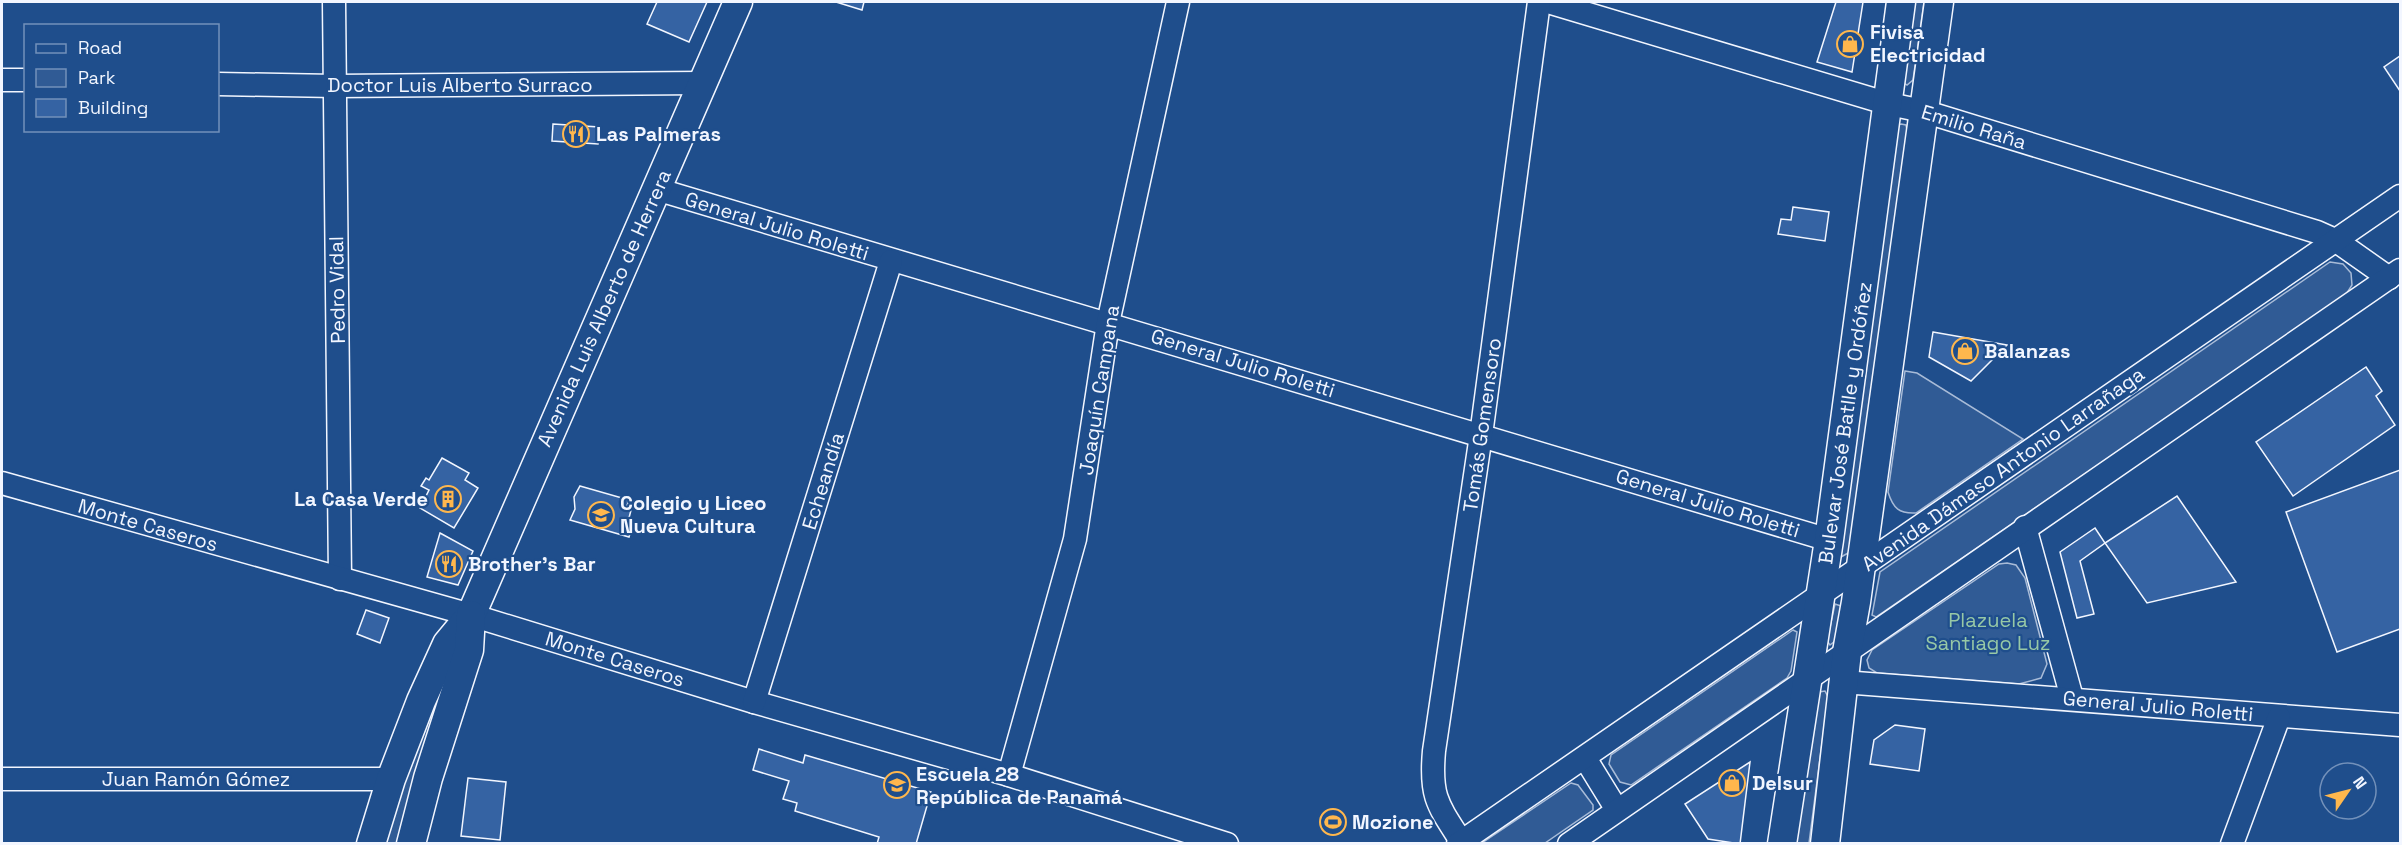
<svg xmlns="http://www.w3.org/2000/svg" width="2402" height="845" font-family="'Space Grotesk',sans-serif">
<rect width="100%" height="100%" fill="#1f4e8c"/>
<g fill="#305b95" stroke="#a8bbd7" stroke-width="1.5">
<path d="M1915,2H1924L1913,80L1907,85L1904,83Z"/>
<path d="M1901,124L1906,125L1907,130L1850,552L1841,557L1898,125Z"/>
<path d="M2330,262L2343,264L2351,273L2352,285L2345,296L1876,617L1872,615L1880,572Z"/>
<path d="M1905,371L1917,373L2023,439L1916,513C1899,514 1893,508 1888,492Z"/>
<path d="M2007,563L2016,565L2025,578L2047,664L2041,678L2019,684L1877,673L1869,668L1867,660L1872,650L1999,564Z"/>
<path d="M1835,604L1841,606L1835,641L1830,645L1827,641Z"/>
<path d="M1793,630L1797,632L1791,671L1787,678L1631,785L1620,782L1609,764L1611,755Z"/>
<path d="M442,681L399,843L381,844Z"/>
<path d="M1825,691L1828,697L1809,843L1796,844L1819,692Z"/>
<path d="M1571,783L1578,785L1593,805V810L1545,843H1482Z"/>
</g>
<g fill="#3563a3" stroke="#f2f6ff" stroke-width="1.5">
<path d="M657,2H707L689,42L647,24Z"/>
<path d="M836,2H864L862,10Z"/>
<path d="M1836,2H1863L1852,72L1817,62Z"/>
<path d="M2400,56V91L2384,67Z"/>
<path d="M553,124L599,127L598,144L552,141Z"/>
<path d="M1793,207L1829,212L1825,241L1778,234L1781,219L1791,220Z"/>
<path d="M1933,332L2007,345L1971,381L1929,357Z"/>
<path d="M2366,367L2382,391L2376,396L2395,425L2293,496L2256,442Z"/>
<path d="M442,458L469,473L465,480L478,488L454,528L420,508L429,490L421,486L426,478L429,480Z"/>
<path d="M2400,470V629L2337,652L2286,512Z"/>
<path d="M580,486L629,500L626,509L631,510L628,522L633,523L629,537L570,520L575,509L574,497Z"/>
<path d="M2177,496L2236,582L2147,603L2105,543Z"/>
<path d="M2095,528L2105,543L2080,561L2094,614L2077,618L2060,552Z"/>
<path d="M440,533L473,551L458,585L427,577Z"/>
<path d="M366,610L389,618L380,643L357,634Z"/>
<path d="M1895,725L1925,729L1919,771L1870,764L1874,740Z"/>
<path d="M759,749L803,763L805,755L931,792L916,844H877L879,837L795,811L797,803L783,799L789,781L753,770Z"/>
<path d="M1750,762L1740,844L1708,839L1685,804Z"/>
<path d="M468,778L506,782L500,840L461,836Z"/>
</g>
<g fill="none" stroke-linecap="round" stroke-linejoin="round">
<defs>
<g id="minor">
<path d="M334,2L340,579"/>
<path d="M1548,2L1889,104L1923,111L2317,232L2335,240L2389,278"/>
<path d="M2,80H26"/>
<path d="M218,84L335,86L703,83"/>
<path d="M656,189L1829,540"/>
<path d="M2,483L471,615L754,702L1009,775L1227,844"/>
<path d="M2025,527L2072,698"/>
<path d="M1843,682L2400,725"/>
<path d="M754,702L891,261"/>
<path d="M1585,758L1617,810"/>
<path d="M1009,775L1075,539L1108,323L1178,2"/>
<path d="M2,779H391"/>
<path d="M1461,841C1437,804 1430,796 1434,751L1481,435L1539,2"/>
<path d="M1458,844L2400,196"/>
<path d="M1569,844L2400,270"/>
<path d="M2232,844L2279,717"/>
</g>
<g id="major">
<path d="M371,844L391,779L421,701L447,644L471,615L738,2"/>
<path d="M411,844L428,778L469,650L471,615"/>
<path d="M1782,844L1829,540L1901,2"/>
<path d="M1825,844L1847,652L1856,602L1939,2"/>
</g>
</defs>
<use href="#minor" stroke="#f2f6ff" stroke-width="25"/>
<use href="#major" stroke="#f2f6ff" stroke-width="31"/>
<use href="#minor" stroke="#1f4e8c" stroke-width="22"/>
<use href="#major" stroke="#1f4e8c" stroke-width="28"/>
</g>
<defs>
<symbol id="shop-ring" viewBox="-11 -11 22 22"><circle r="9.5" fill="#1f4e8c" stroke="#ffb74d" stroke-width="1.5"/><path d="M-5-2.5h2.3a2.7 3.5 0 0 1 5.4 0H5L5.5 6h-11ZM-1.5-2.5h3a1.5 2.3 0 0 0-3 0Z" fill="#ffb74d"/></symbol>
<symbol id="restaurant-ring" viewBox="-11 -11 22 22"><circle r="9.5" fill="#1f4e8c" stroke="#ffb74d" stroke-width="1.5"/><path d="M-5-6h1v4h1v-4h1v4h1v-4h1v5L-1.5 .5V6h-2V.5L-5-1ZM5-6V6H3V1.5H1.5Q1.5-4 5-6Z" fill="#ffb74d"/></symbol>
<symbol id="building-ring" viewBox="-11 -11 22 22"><circle r="9.5" fill="#1f4e8c" stroke="#ffb74d" stroke-width="1.5"/><path d="M-4-6H4V6H1V3H-1V6H-4ZM-2.5-4.3h1.7v1.8h-1.7ZM.8-4.3h1.7v1.8H.8ZM-2.5-1h1.7V.8h-1.7ZM.8-1h1.7V.8H.8Z" fill="#ffb74d"/></symbol>
<symbol id="school-ring" viewBox="-11 -11 22 22"><circle r="9.5" fill="#1f4e8c" stroke="#ffb74d" stroke-width="1.5"/><path d="M0-5L7-2L0 1L-7-2ZM-4 1L0 2.5L4 1V4Q0 6-4 4Z" fill="#ffb74d"/></symbol>
<symbol id="stadium-ring" viewBox="-11 -11 22 22"><circle r="9.5" fill="#1f4e8c" stroke="#ffb74d" stroke-width="1.5"/><path d="M0-5a6.5 5 0 1 0 0 10a6.5 5 0 1 0 0-10ZM-3.5-1.8h7v3.6h-7Z" fill="#ffb74d"/></symbol>
</defs>
<g fill-rule="evenodd">
<use href="#shop-ring" x="1835" y="29" width="30" height="30"/>
<use href="#restaurant-ring" x="561" y="119" width="30" height="30"/>
<use href="#shop-ring" x="1950" y="336" width="30" height="30"/>
<use href="#building-ring" x="433" y="484" width="30" height="30"/>
<use href="#school-ring" x="586" y="500" width="30" height="30"/>
<use href="#restaurant-ring" x="434" y="549" width="30" height="30"/>
<use href="#shop-ring" x="1717" y="768" width="30" height="30"/>
<use href="#school-ring" x="882" y="770" width="30" height="30"/>
<use href="#stadium-ring" x="1318" y="807" width="30" height="30"/>
</g>
<g text-anchor="middle" dominant-baseline="central" stroke-width="4.5" stroke-linejoin="round" paint-order="stroke">
<g font-size="20" font-weight="bold" fill="#f2f6ff" stroke="#1f4e8c" text-anchor="start">
<text x="1870" y="32">Fivisa<tspan x="1870" dy="23">Electricidad</tspan></text>
<text x="596" y="134">Las Palmeras</text>
<text x="1984" y="351">Balanzas</text>
<text x="428" y="499" text-anchor="end">La Casa Verde</text>
<text x="620" y="503">Colegio y Liceo<tspan x="620" dy="23">Nueva Cultura</tspan></text>
<text x="468" y="564">Brother's Bar</text>
<text x="916" y="774">Escuela 28<tspan x="916" dy="23">República de Panamá</tspan></text>
<text x="1752" y="783">Delsur</text>
<text x="1352" y="822">Mozione</text>
</g>
<g font-size="20" fill="#f2f6ff" stroke="#1f4e8c">
<text x="460" y="85">Doctor Luis Alberto Surraco</text>
<text transform="translate(1974 127) rotate(17)">Emilio Raña</text>
<text transform="translate(777 226) rotate(17)">General Julio Roletti</text>
<text transform="translate(337 290) rotate(-91)">Pedro Vidal</text>
<text transform="translate(604 308) rotate(-66)">Avenida Luis Alberto de Herrera</text>
<text transform="translate(1243 363) rotate(17)">General Julio Roletti</text>
<text transform="translate(1099 390) rotate(-81)">Joaquín Campana</text>
<text transform="translate(1845 423) rotate(-82)">Bulevar José Batlle y Ordóñez</text>
<text transform="translate(1482 425) rotate(-82)">Tomás Gomensoro</text>
<text transform="translate(2003 469) rotate(-35)">Avenida Dámaso Antonio Larrañaga</text>
<text transform="translate(823 481) rotate(-73)">Echeandía</text>
<text transform="translate(1708 503) rotate(17)">General Julio Roletti</text>
<text transform="translate(148 525) rotate(16)">Monte Caseros</text>
<text transform="translate(615 659) rotate(17)">Monte Caseros</text>
<text transform="translate(2158 706) rotate(5)">General Julio Roletti</text>
<text x="196" y="779">Juan Ramón Gómez</text>
</g>
<g font-size="20" fill="#97c8a6" stroke="#1f4e8c">
<text x="1988" y="620">Plazuela<tspan x="1988" dy="23">Santiago Luz</tspan></text>
</g>
</g>
<rect width="2402" height="845" fill="none" stroke="#f2f6ff" stroke-width="6"/>
<rect x="24" y="24" width="195" height="108" fill="#1f4e8c" stroke="#7391ba" stroke-width="1.5"/>
<rect x="36" y="44" width="30" height="9" fill="#1f4e8c" stroke="#7391ba" stroke-width="1.5"/>
<text x="78" y="54" font-size="18" fill="#f2f6ff">Road</text>
<rect x="36" y="69" width="30" height="18" fill="#305b95" stroke="#7391ba" stroke-width="1.5"/>
<text x="78" y="84" font-size="18" fill="#f2f6ff">Park</text>
<rect x="36" y="99" width="30" height="18" fill="#3563a3" stroke="#7391ba" stroke-width="1.5"/>
<text x="78" y="114" font-size="18" fill="#f2f6ff">Building</text>
<g transform="translate(2348 791) rotate(55)"><circle r="28" fill="#1f4e8c" stroke="#7391ba" stroke-width="1.5"/>
<path d="M0-4.5L10 22L0 15L-10 22Z" fill="#ffb74d"/>
<text y="-9" font-size="16" font-weight="bold" text-anchor="middle" fill="#f2f6ff">N</text>
</g>
</svg>
